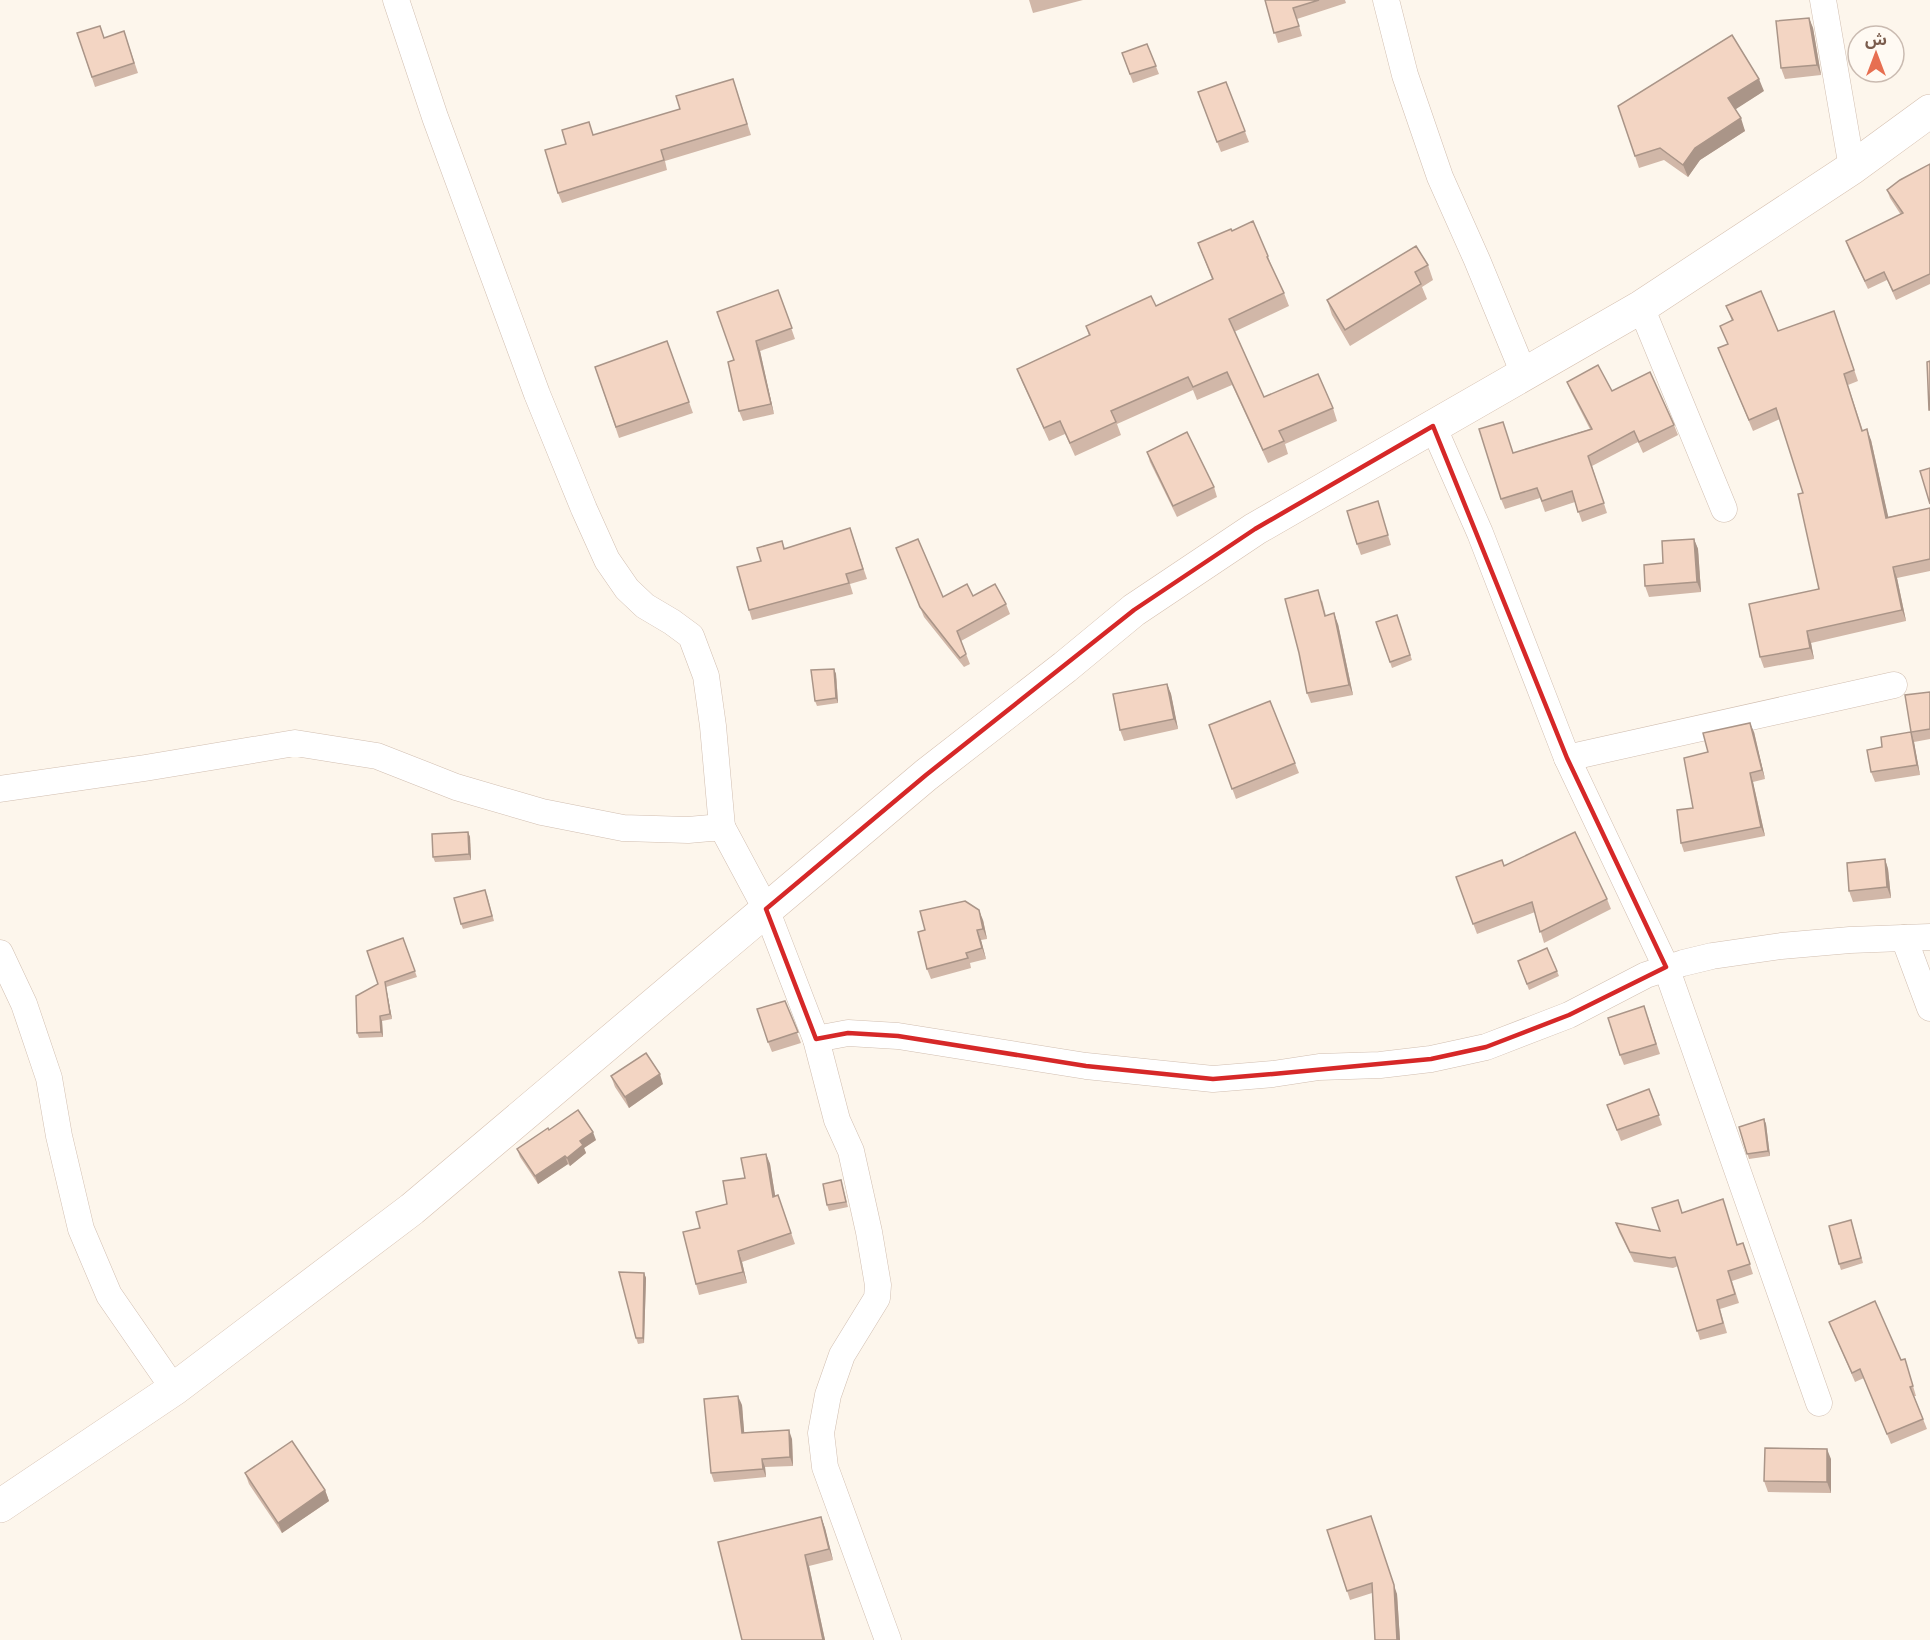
<svg xmlns="http://www.w3.org/2000/svg" width="1930" height="1640" font-family="Montserrat,'Noto Sans Arabic',sans-serif">
<rect width="100%" height="100%" fill="#fdf6ec"/>
<g fill="none" stroke-linecap="round" stroke-linejoin="round">
<defs>
<g id="street">
<path d="M396,0L435,117L537,394L584,509L607,560L627,589L645,606L672,622L691,636L706,676L713,726L722,827"/>
<path d="M1386,0L1405,75L1440,177L1477,260L1524,374"/>
<path d="M1823,0L1852,168"/>
<path d="M1641,307L1724,509"/>
<path d="M1433,426L1480,533L1567,758L1666,967L1819,1403"/>
<path d="M1567,758L1894,685"/>
<path d="M0,789L145,768L295,743L377,756L456,787L542,812L623,828L688,830L722,827L766,909L816,1039L837,1120L851,1151L869,1232L878,1285L877,1298L842,1355L828,1395L821,1433L825,1467L888,1640"/>
<path d="M1904,938L1930,1008"/>
<path d="M0,953L24,1004L49,1078L59,1136L81,1229L109,1295L174,1389"/>
<path d="M816,1039L848,1033L898,1036L1086,1066L1213,1079L1273,1074L1319,1067L1380,1065L1431,1059L1486,1047L1569,1015L1646,975L1683,963L1712,956L1781,946L1850,940L1930,937"/>
</g>
<path id="secondary" d="M0,1506L174,1389L412,1209L926,775L1065,667L1134,610L1255,529L1641,307L1852,168L1930,111"/>
</defs>
<use href="#street" stroke="#d1beb0" stroke-width="27"/>
<use href="#secondary" stroke="#d6c0b0" stroke-width="34"/>
<use href="#street" stroke="#fff" stroke-width="26"/>
<use href="#secondary" stroke="#fff" stroke-width="33"/>
</g>
<g fill="#d1b7a8">
<path d="M1029,0H1083L1033,13Z"/>
<path d="M1265,0H1345L1346,3L1297,19L1302,36L1278,43Z"/>
<path d="M1809,18L1813,28L1821,75L1785,79L1781,68Z"/>
<path d="M124,31L138,73L95,87L77,33L104,38Z"/>
<path d="M1147,44L1159,74L1133,83L1122,53Z"/>
<path d="M733,79L751,135L665,161L667,170L562,203L558,193L566,144L680,109Z"/>
<path d="M1226,82L1249,142L1221,152L1198,92Z"/>
<path d="M1764,91L1735,109L1745,131L1700,160L1688,177L1664,160L1639,168L1635,156Z"/>
<path d="M1930,164V284L1896,300L1887,280L1868,289L1849,250L1846,241L1901,215L1890,198L1887,190Z"/>
<path d="M1232,231L1268,256L1273,270L1284,293L1289,306L1234,332L1264,397L1333,408L1337,421L1285,444L1288,454L1268,463L1232,385L1197,400L1193,390L1117,424L1121,435L1075,456L1065,434L1049,441L1022,382L1017,369L1089,336L1086,326L1156,306L1212,279L1198,243Z"/>
<path d="M1428,265L1433,280L1422,287L1427,299L1350,346L1332,315L1327,300Z"/>
<path d="M778,290L795,339L760,351L774,414L743,421L739,411L734,360Z"/>
<path d="M1726,306L1778,331L1834,311L1858,381L1848,385L1863,431L1871,440L1888,517L1930,508V571L1897,578L1906,621L1811,643L1814,659L1764,668L1760,657L1819,589L1803,493L1780,419L1753,431L1718,348L1728,344L1720,326L1732,321Z"/>
<path d="M667,341L693,413L619,438L595,367Z"/>
<path d="M1567,382L1612,391L1674,425L1678,435L1643,453L1638,442L1592,466L1607,513L1582,522L1575,502L1545,512L1540,498L1505,509L1501,499L1506,432L1513,453L1590,429L1571,392Z"/>
<path d="M1147,452L1214,487L1217,497L1177,517L1150,462Z"/>
<path d="M1381,512L1391,545L1361,555L1357,544Z"/>
<path d="M850,528L867,579L850,584L853,594L752,620L749,610L761,561L782,541L785,549Z"/>
<path d="M1694,539L1698,549L1701,592L1649,597L1645,586L1663,563Z"/>
<path d="M900,557L943,597L973,596L1006,604L1010,614L961,641L970,664L964,667L924,617Z"/>
<path d="M1322,600L1326,616L1338,624L1353,695L1311,703L1307,693Z"/>
<path d="M1397,615L1412,660L1392,668L1376,622Z"/>
<path d="M834,669L836,674L838,703L817,706L815,701Z"/>
<path d="M1167,684L1171,694L1178,729L1124,741L1120,730Z"/>
<path d="M1930,692V739L1914,742L1920,775L1875,782L1871,772L1882,747L1911,732Z"/>
<path d="M1209,725L1295,763L1299,773L1236,799Z"/>
<path d="M1754,732L1765,779L1753,782L1765,836L1684,852L1681,843L1693,808L1708,752Z"/>
<path d="M468,832L470,837L471,860L435,862L433,857Z"/>
<path d="M1885,859L1888,869L1891,898L1853,902L1849,891Z"/>
<path d="M1504,866L1607,899L1611,909L1544,943L1535,912L1477,934L1456,877Z"/>
<path d="M487,895L494,921L463,929L461,924Z"/>
<path d="M983,920L987,939L981,940L986,959L970,963L971,968L931,979L927,969Z"/>
<path d="M403,938L417,977L386,987L392,1019L382,1021L383,1037L359,1038L357,1033L378,984Z"/>
<path d="M1518,961L1557,971L1559,976L1529,990Z"/>
<path d="M785,1001L801,1043L772,1052L768,1042Z"/>
<path d="M1648,1017L1660,1054L1624,1065L1620,1055Z"/>
<path d="M611,1076L663,1084L629,1108L615,1087Z"/>
<path d="M1649,1089L1662,1125L1621,1141L1607,1105Z"/>
<path d="M1764,1119L1766,1124L1770,1156L1749,1159L1739,1127Z"/>
<path d="M549,1130L596,1140L584,1148L586,1153L570,1166L568,1164L538,1184L520,1157L517,1149Z"/>
<path d="M766,1154L770,1164L775,1196L778,1195L795,1244L742,1262L747,1283L699,1295L696,1284L700,1228L727,1204L745,1178Z"/>
<path d="M841,1180L848,1207L829,1211L827,1205Z"/>
<path d="M1683,1212L1738,1244L1743,1243L1753,1274L1732,1281L1739,1303L1720,1309L1727,1333L1700,1340L1678,1266L1673,1268L1634,1262L1619,1232L1616,1223L1660,1231Z"/>
<path d="M1851,1220L1863,1263L1841,1270L1839,1264Z"/>
<path d="M644,1273L646,1278L644,1343L638,1344L636,1338Z"/>
<path d="M1829,1322L1901,1360L1905,1359L1916,1396H1914L1927,1429L1891,1444L1864,1378L1855,1382Z"/>
<path d="M742,1405L744,1433L792,1439L793,1466L765,1467L766,1477L714,1482L711,1473Z"/>
<path d="M1831,1459V1493L1768,1492L1764,1481Z"/>
<path d="M245,1473L325,1490L329,1501L282,1533L249,1484Z"/>
<path d="M821,1517L825,1528L833,1560L809,1566L825,1640H742Z"/>
<path d="M1327,1530L1397,1594L1400,1640H1375L1372,1593L1350,1600Z"/>
</g>
<g fill="#aa9588">
<path d="M1809,18L1813,28L1821,75L1817,65Z"/>
<path d="M1759,79L1764,91L1733,111L1728,98Z"/>
<path d="M1741,118L1745,131L1700,160L1688,177L1683,165L1695,148Z"/>
<path d="M756,341L760,351L774,414L771,404Z"/>
<path d="M1867,429L1871,440L1891,529L1886,518Z"/>
<path d="M1694,539L1698,549L1701,592L1697,582Z"/>
<path d="M1893,567L1897,578L1906,621L1902,610Z"/>
<path d="M1334,613L1338,624L1353,695L1349,685Z"/>
<path d="M1807,631L1811,643L1814,659L1810,648Z"/>
<path d="M834,669L836,674L838,703L836,698Z"/>
<path d="M1167,684L1171,694L1178,729L1174,719Z"/>
<path d="M1750,723L1754,732L1765,779L1762,770Z"/>
<path d="M1911,732L1914,742L1920,775L1917,765Z"/>
<path d="M1750,773L1753,782L1765,836L1761,827Z"/>
<path d="M468,832L470,837L471,860L469,854Z"/>
<path d="M1885,859L1888,869L1891,898L1887,887Z"/>
<path d="M979,910L983,920L987,939L983,929Z"/>
<path d="M977,930L981,940L986,959L982,948Z"/>
<path d="M385,982L386,987L392,1019L390,1014Z"/>
<path d="M380,1016L382,1021L383,1037L381,1032Z"/>
<path d="M660,1074L663,1084L629,1108L625,1097Z"/>
<path d="M1764,1119L1766,1124L1770,1156L1768,1151Z"/>
<path d="M593,1132L596,1140L584,1148L586,1153L570,1166L567,1158L580,1141Z"/>
<path d="M766,1154L770,1164L777,1207L773,1197Z"/>
<path d="M565,1156L568,1164L538,1184L535,1176Z"/>
<path d="M738,1251L742,1262L747,1283L743,1272Z"/>
<path d="M644,1273L646,1278L644,1343L643,1338Z"/>
<path d="M738,1396L742,1405L745,1442L742,1433Z"/>
<path d="M789,1430L792,1439L793,1466L790,1457Z"/>
<path d="M1827,1449L1831,1459V1493L1827,1482Z"/>
<path d="M762,1459L765,1467L766,1477L763,1469Z"/>
<path d="M325,1490L329,1501L282,1533L278,1523Z"/>
<path d="M1371,1516L1397,1594L1400,1640H1397Z"/>
<path d="M821,1517L825,1528L833,1560L829,1549Z"/>
<path d="M805,1555L809,1566L825,1640H823Z"/>
</g>
<g fill="#f3d5c3" stroke="#aa9588" stroke-width="1.5">
<path d="M1265,0H1319L1293,8L1299,26L1274,33Z"/>
<path d="M1809,18L1817,65L1781,68L1776,21Z"/>
<path d="M100,26L104,38L124,31L134,63L92,77L77,33Z"/>
<path d="M1732,35L1759,79L1728,98L1741,118L1695,148L1683,165L1660,148L1635,156L1618,106Z"/>
<path d="M1147,44L1156,66L1130,74L1122,53Z"/>
<path d="M733,79L747,124L661,150L664,160L558,193L545,150L566,144L562,130L589,122L593,135L680,109L676,96Z"/>
<path d="M1226,82L1245,131L1217,142L1198,92Z"/>
<path d="M1930,164V274L1893,291L1884,272L1865,281L1846,241L1903,213L1887,190L1900,180Z"/>
<path d="M1253,221L1268,256L1267,257L1284,293L1229,319L1264,397L1318,374L1333,408L1279,431L1284,441L1263,450L1227,372L1193,387L1188,377L1111,411L1116,422L1070,443L1060,421L1044,428L1017,369L1090,335L1086,326L1151,296L1156,306L1213,279L1198,243L1231,229L1232,231Z"/>
<path d="M1416,246L1428,265L1415,272L1421,284L1345,330L1327,300Z"/>
<path d="M778,290L792,328L756,341L771,404L739,411L728,362L734,360L717,312Z"/>
<path d="M1761,291L1778,331L1834,311L1854,370L1844,374L1862,431L1867,429L1886,518L1930,508V559L1893,567L1902,610L1807,631L1810,648L1760,657L1749,604L1819,589L1798,494L1803,493L1776,408L1749,420L1718,348L1728,344L1720,326L1733,320L1726,306Z"/>
<path d="M667,341L689,402L616,427L595,367Z"/>
<path d="M1930,361V410H1929L1927,362Z"/>
<path d="M1598,365L1612,391L1650,372L1674,425L1639,442L1634,431L1588,456L1604,503L1578,512L1572,491L1542,501L1537,488L1501,499L1479,429L1503,422L1513,453L1592,429L1567,382Z"/>
<path d="M1187,432L1214,487L1173,506L1147,452Z"/>
<path d="M1930,468V504L1920,471Z"/>
<path d="M1378,501L1388,535L1357,544L1347,511Z"/>
<path d="M850,528L863,569L846,574L849,583L749,610L737,567L761,561L757,548L782,541L784,549Z"/>
<path d="M918,539L943,597L967,584L973,596L995,584L1006,604L957,631L966,654L960,658L920,607L896,548Z"/>
<path d="M1694,539L1697,582L1645,586L1644,565L1663,563L1662,541Z"/>
<path d="M1318,590L1325,616L1334,613L1349,685L1307,693L1299,653L1285,599Z"/>
<path d="M1397,615L1410,655L1390,662L1376,622Z"/>
<path d="M834,669L836,698L815,701L811,670Z"/>
<path d="M1167,684L1174,719L1120,730L1113,694Z"/>
<path d="M1930,692V729L1911,732L1917,765L1871,772L1867,750L1882,747L1881,737L1911,732L1905,695Z"/>
<path d="M1270,701L1295,763L1232,789L1209,725Z"/>
<path d="M1750,723L1762,770L1750,773L1761,827L1681,843L1677,810L1693,808L1684,758L1708,752L1703,733Z"/>
<path d="M468,832L469,854L433,857L432,834Z"/>
<path d="M1575,832L1607,899L1540,932L1532,902L1473,924L1456,877L1502,860L1504,866Z"/>
<path d="M1885,859L1887,887L1849,891L1847,863Z"/>
<path d="M485,890L492,916L461,924L454,898Z"/>
<path d="M965,901L979,910L983,929L977,930L982,948L966,953L968,958L927,969L918,932L925,930L920,911Z"/>
<path d="M403,938L415,971L385,982L390,1014L380,1016L381,1032L357,1033L356,996L378,984L367,951Z"/>
<path d="M1547,948L1557,971L1527,984L1518,961Z"/>
<path d="M785,1001L798,1032L768,1042L757,1009Z"/>
<path d="M1644,1006L1656,1044L1620,1055L1608,1018Z"/>
<path d="M646,1053L660,1074L625,1097L611,1076Z"/>
<path d="M1649,1089L1659,1115L1617,1130L1607,1105Z"/>
<path d="M578,1110L593,1132L580,1141L583,1145L567,1158L565,1156L535,1176L517,1149L548,1128L549,1130Z"/>
<path d="M1764,1119L1768,1151L1747,1154L1739,1127Z"/>
<path d="M766,1154L773,1197L778,1195L791,1233L738,1251L743,1272L696,1284L683,1232L700,1228L696,1212L727,1204L723,1181L745,1178L741,1158Z"/>
<path d="M841,1180L846,1202L827,1205L823,1184Z"/>
<path d="M1723,1199L1737,1245L1743,1243L1750,1264L1728,1271L1735,1294L1717,1300L1723,1323L1697,1331L1675,1257L1670,1258L1630,1252L1616,1223L1660,1231L1652,1208L1678,1200L1682,1213Z"/>
<path d="M1851,1220L1861,1258L1839,1264L1829,1226Z"/>
<path d="M619,1272L644,1273L643,1338H636Z"/>
<path d="M1875,1301L1901,1360L1905,1359L1913,1386L1910,1387L1923,1419L1887,1434L1860,1369L1852,1373L1829,1322Z"/>
<path d="M738,1396L742,1433L789,1430L790,1457L762,1459L763,1469L711,1473L704,1399Z"/>
<path d="M292,1441L325,1490L278,1523L245,1473Z"/>
<path d="M1765,1448L1827,1449V1482L1764,1481Z"/>
<path d="M1371,1516L1394,1585L1397,1640H1375L1372,1583L1347,1591L1327,1530Z"/>
<path d="M821,1517L829,1549L805,1555L823,1640H742L718,1542Z"/>
</g>
<path fill="none" stroke="#d62828" stroke-width="4.5" stroke-linejoin="round" d="M1433,426L1567,758L1666,967L1569,1015L1486,1047L1431,1059L1273,1074L1213,1079L1086,1066L898,1036L848,1033L816,1039L766,909L926,775L1134,610L1255,529Z"/>
<g transform="translate(1876 54)"><circle r="28" fill="#fffaf3" stroke="#cabbb1" stroke-width="1.5"/>
<path d="M0-4.5L10 22L0 15L-10 22Z" fill="#e76f51"/>
<text y="-9" font-size="16" font-weight="bold" text-anchor="middle" fill="#7a5c4d">ش</text>
</g>
</svg>
